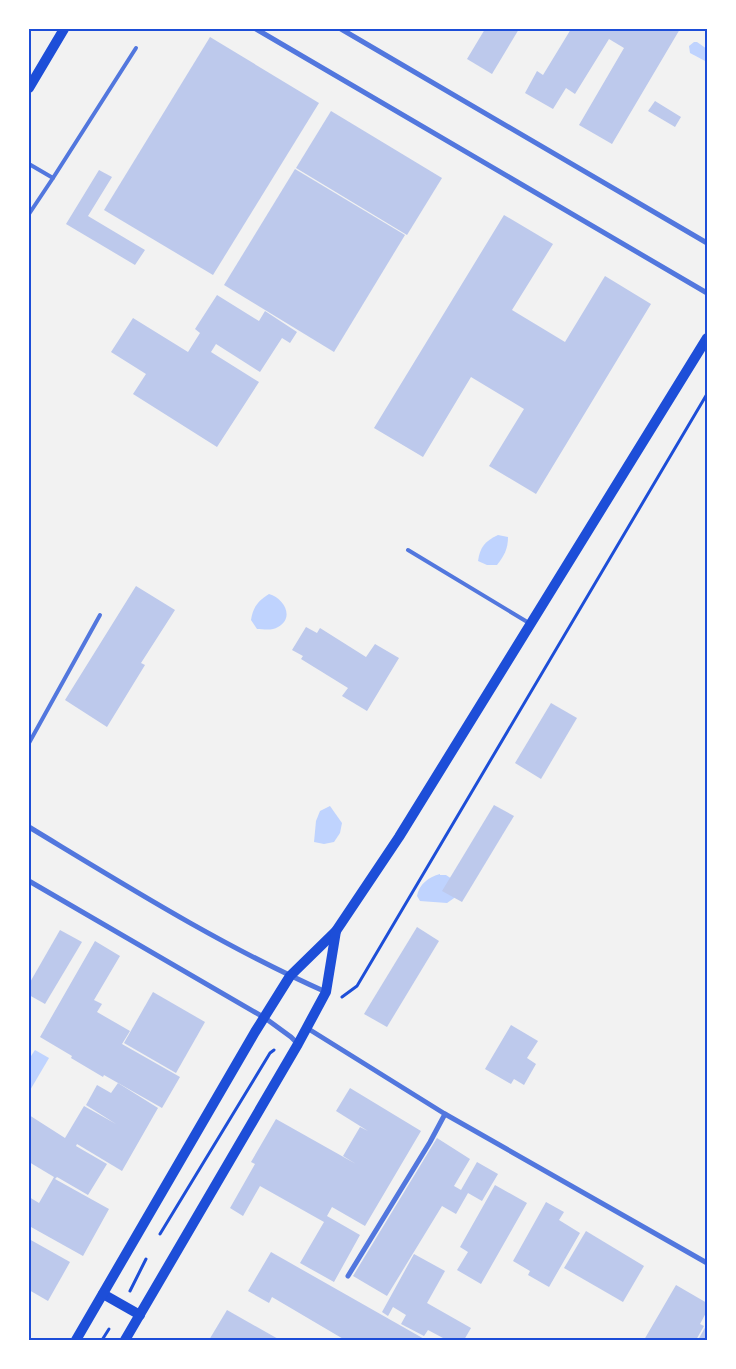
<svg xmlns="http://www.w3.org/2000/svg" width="736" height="1369" font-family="'DejaVu Sans',sans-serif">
<rect width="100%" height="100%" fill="#f2f2f2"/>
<g fill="#bfd3fe">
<path d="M694,42H697L707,49V62L690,53L689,46Z"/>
<path d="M498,535L508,537C508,549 504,556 497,565H487L478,561C480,547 485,541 498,535Z"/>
<path d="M269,594C284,598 295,618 278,627C272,631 263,629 257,629L251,620C253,607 258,601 269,594Z"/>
<path d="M330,806L342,823L340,833L334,842L324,844L314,842L316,821L320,811Z"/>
<path d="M440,874V875H446L455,881L457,896L447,903L420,901L417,896C419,884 429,877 440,874Z"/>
<path d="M35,1050L49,1058L29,1092V1059Z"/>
</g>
<g fill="#bdc9ec">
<path d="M485,29H519L492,74L467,59Z"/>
<path d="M571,29H632L635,30L636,29H680L612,144L579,125L624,48L609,39L575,94L566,88L553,109L525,93L537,71L543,75Z"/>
<path d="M210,37L319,103L213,275L104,210Z"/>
<path d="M655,101L681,117L675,127L648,111Z"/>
<path d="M331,111L442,178L407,235L296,168Z"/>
<path d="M295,169L405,235L334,352L224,285Z"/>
<path d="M99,170L112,177L88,216L145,250L135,265L66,224Z"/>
<path d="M504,215L553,244L512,310L565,342L605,276L651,304L536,494L489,466L524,409L471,377L423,457L374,428Z"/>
<path d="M217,295L259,321L265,311L297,332L290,343L282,338L260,372L216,344L211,352L259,382L217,447L133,394L146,374L111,352L133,318L188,352L200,333L195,329Z"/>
<path d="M136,586L175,610L141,663L145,665L107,727L65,700Z"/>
<path d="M306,627L317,633L320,628L366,657L375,644L399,658L367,711L342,696L348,688L301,659L303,656L292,650Z"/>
<path d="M551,703L577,718L541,779L515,763Z"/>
<path d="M494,805L514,816L462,902L442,891Z"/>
<path d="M417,927L439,941L387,1027L364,1014Z"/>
<path d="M60,930L82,942L45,1004L29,995V984Z"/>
<path d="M95,941L120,956L94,1000L102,1004L97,1012L130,1031L122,1044L180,1077L162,1108L104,1075L103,1077L71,1058L72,1056L40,1037Z"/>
<path d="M153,992L205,1022L176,1073L124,1043Z"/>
<path d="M511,1025L538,1041L527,1058L536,1064L524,1085L514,1079L511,1084L485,1069Z"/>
<path d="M118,1083L158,1108L122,1171L77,1144L76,1146L107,1164L88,1195L57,1177L55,1179L109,1209L83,1256L31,1227L29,1231V1197L39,1203L54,1177L29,1162V1115L65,1138L84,1106L116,1124L86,1105L97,1085L111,1093Z"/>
<path d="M350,1088L421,1131L365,1226L332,1207L327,1216L360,1235L334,1282L300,1263L324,1222L260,1186L243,1216L230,1208L255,1164L251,1162L276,1119L356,1164L343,1156L360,1127L368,1131L336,1111Z"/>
<path d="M437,1138L470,1159L454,1186L461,1190L477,1162L498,1174L482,1201L468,1193L456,1214L442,1206L387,1296L353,1276Z"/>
<path d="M495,1185L527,1203L481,1284L457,1270L468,1252L460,1247Z"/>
<path d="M546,1202L564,1212L559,1220L580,1233L549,1287L528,1275L530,1271L513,1261Z"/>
<path d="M586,1231L644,1266L623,1302L564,1268Z"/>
<path d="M29,1239L70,1262L48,1301L29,1290Z"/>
<path d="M271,1252L426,1340H345L272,1297L269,1303L248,1291Z"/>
<path d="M414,1254L445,1271L427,1303L471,1328L464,1340H441L443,1338L428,1330L424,1336L401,1324L406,1315L393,1307L388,1316L382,1312Z"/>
<path d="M676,1285L707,1303V1311L700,1324L704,1326L696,1340H644Z"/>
<path d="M227,1310L280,1340H209Z"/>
<path d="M707,1324V1340H698Z"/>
</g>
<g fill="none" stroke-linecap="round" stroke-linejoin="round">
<g stroke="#1d4ed8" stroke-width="3">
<path d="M342,997L357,986L707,394"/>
<path d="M160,1234L270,1053L274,1050"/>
<path d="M130,1291L146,1259"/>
<path d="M102,1340L109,1329"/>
</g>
<g stroke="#5277de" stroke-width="4">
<path d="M29,164L53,178L136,48"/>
<path d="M29,214L53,178"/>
<path d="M408,550L529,623"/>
<path d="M29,743L100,615"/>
</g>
<g stroke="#5277de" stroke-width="5">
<path d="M256,29L707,293"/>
<path d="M341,29L707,243"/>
<path d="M29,827C125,885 222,946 326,992"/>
<path d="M29,881L265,1018L291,1037L297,1043"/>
<path d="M307,1028L445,1114L707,1263"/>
<path d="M348,1276L430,1142L445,1114"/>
</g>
<g stroke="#1d4ed8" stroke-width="10">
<path d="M29,88L64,29"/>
<path d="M103,1294L140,1315"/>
<path d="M76,1340L255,1032L290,976L336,931L399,837L707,338"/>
<path d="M125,1340L298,1044L326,992L336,931"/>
</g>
</g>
<rect width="736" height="1369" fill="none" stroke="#ffffff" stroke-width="60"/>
<rect x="30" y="30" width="676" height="1309" fill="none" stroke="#1d4ed8" stroke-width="2"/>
</svg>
